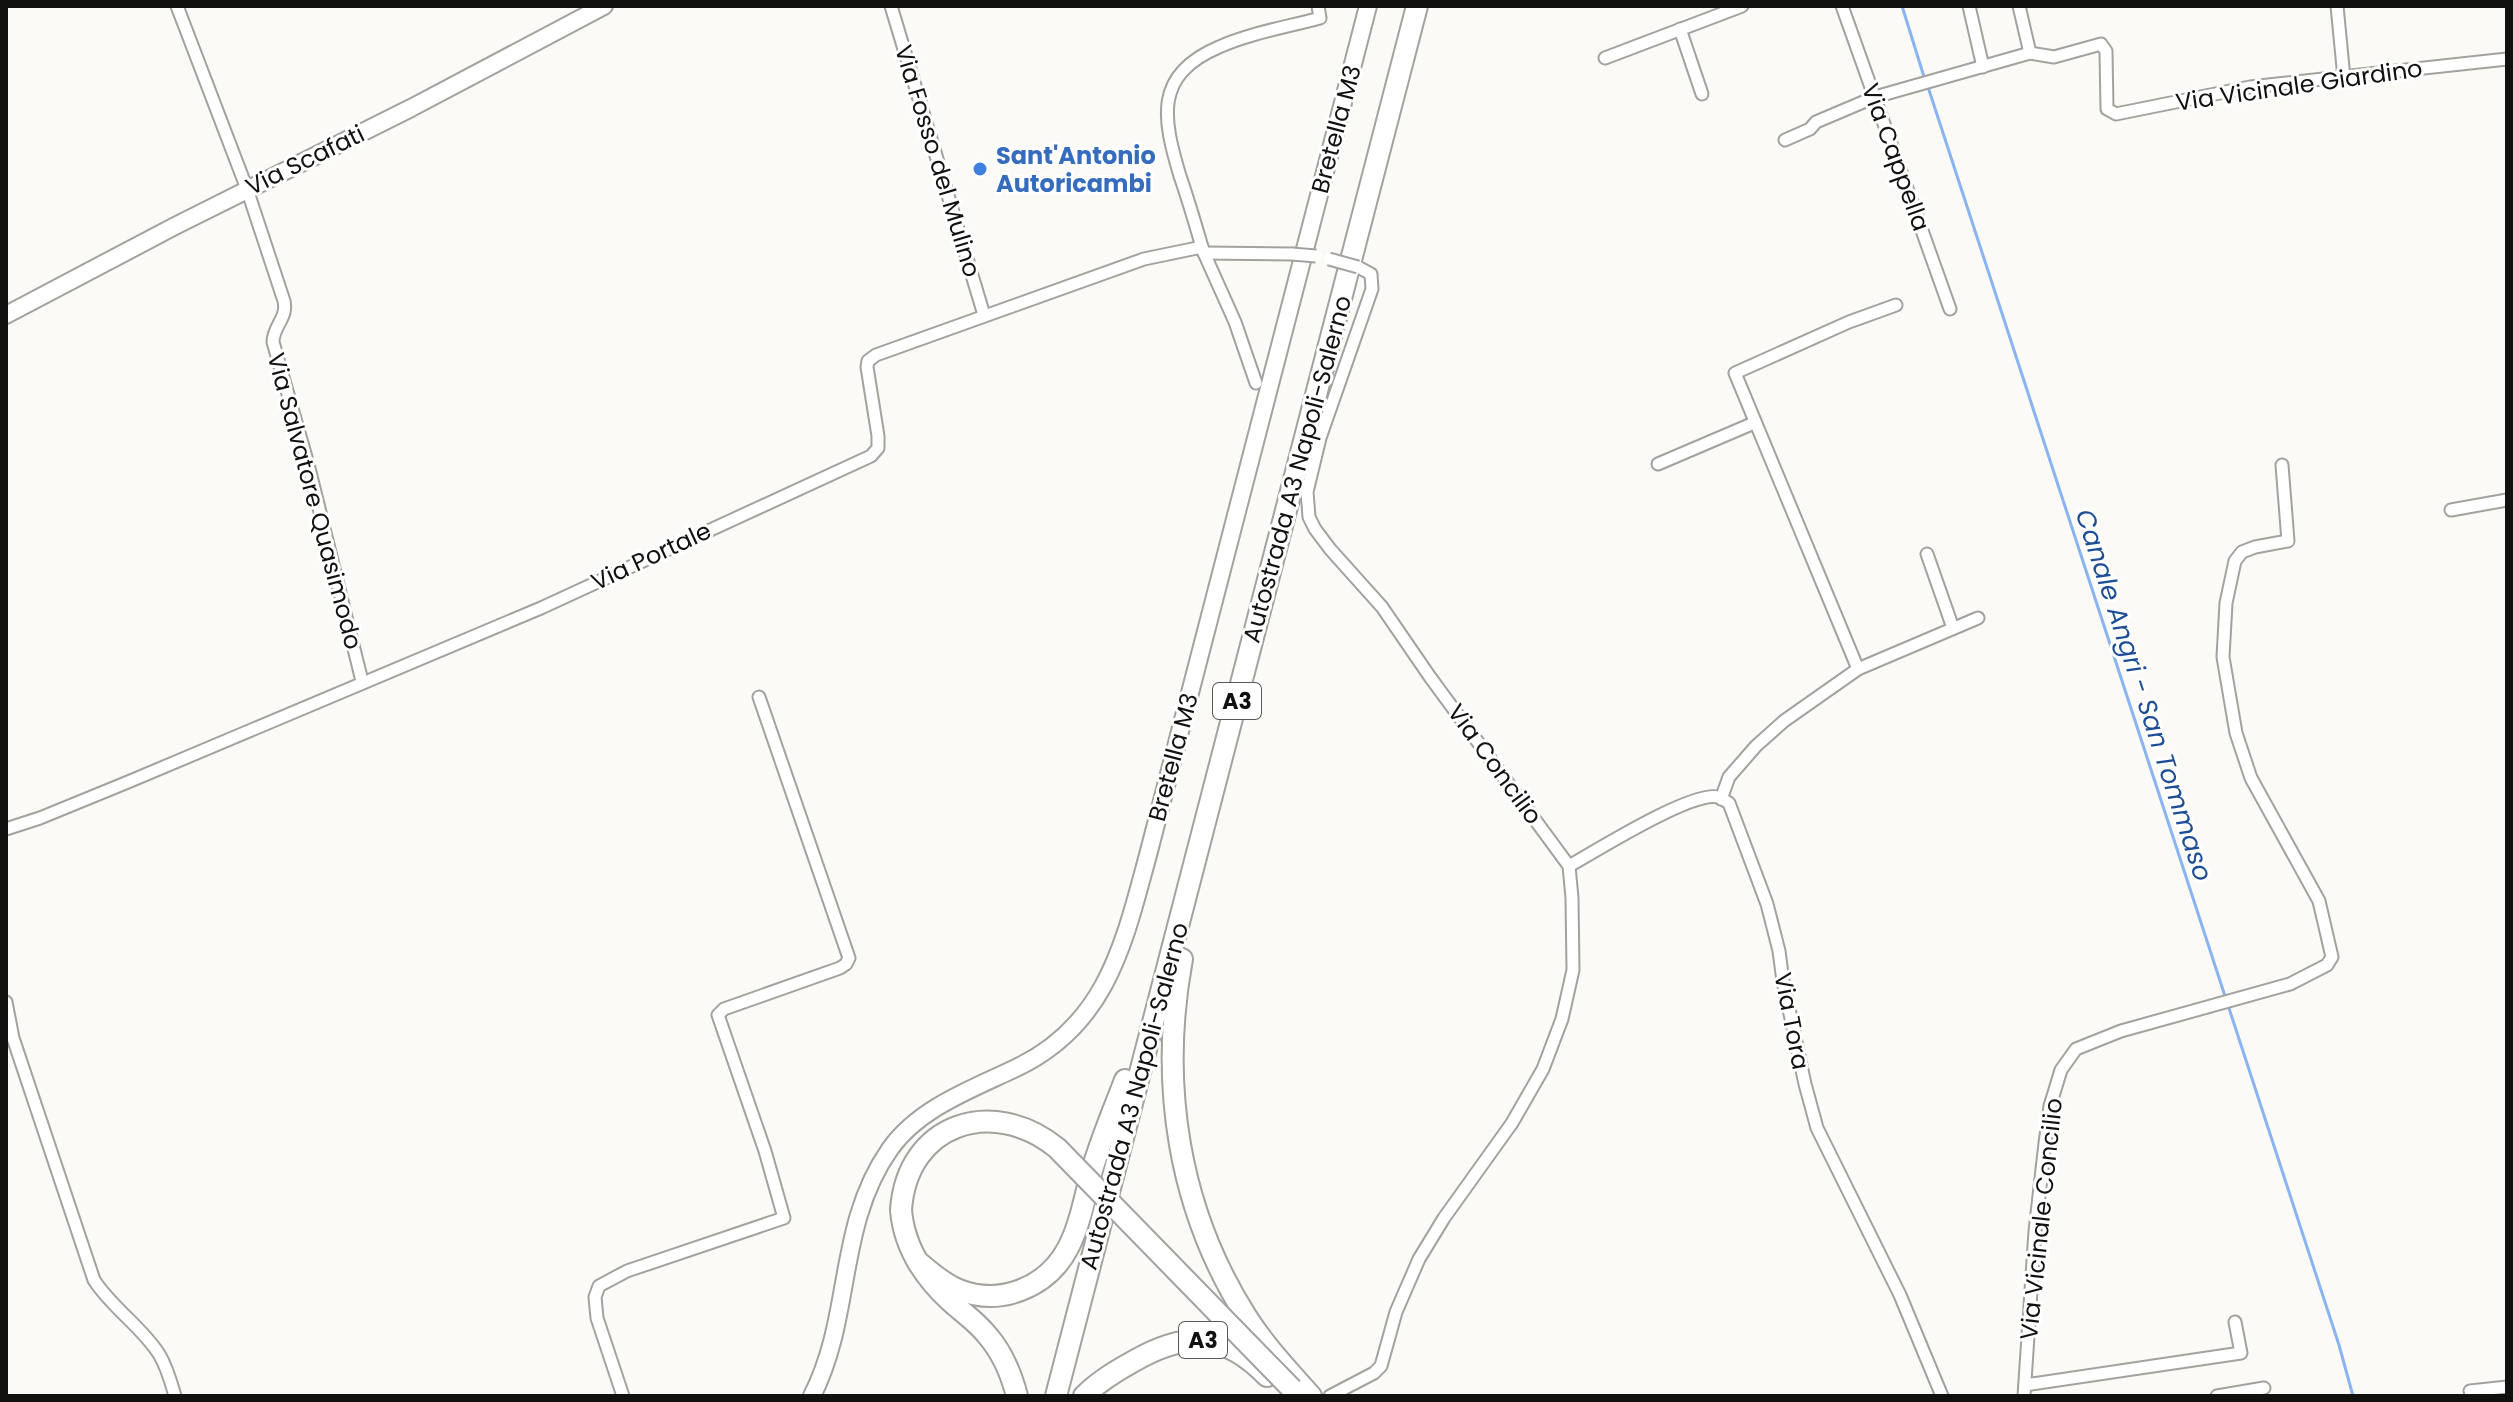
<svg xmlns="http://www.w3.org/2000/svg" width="2513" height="1402" font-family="Poppins,sans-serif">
<rect width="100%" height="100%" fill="#fbfaf6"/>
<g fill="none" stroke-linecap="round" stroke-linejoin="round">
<g stroke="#8ab3f1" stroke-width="3">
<path d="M1902,6L1925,80"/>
<path d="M1928,87L2339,1345L2353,1396"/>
</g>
<defs>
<g id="street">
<path d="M177,6L247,189L284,301C288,318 273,326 273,342L308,464L362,681"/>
<path d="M891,6L984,315"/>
<path d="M1842,6L1950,309"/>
<path d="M1969,6L1983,67"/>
<path d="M2019,6L2030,53"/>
<path d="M2337,6L2344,78"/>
<path d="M1680,29L1702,94"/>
<path d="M1605,58L1742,6"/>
<path d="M1785,140L1810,129L1816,122L1875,97L2030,53L2054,57L2101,44L2106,51L2107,109L2116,114L2250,87L2507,59"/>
<path d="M1202,247C1195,223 1188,199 1180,176C1163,119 1153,75 1219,47C1250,33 1287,27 1320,18L1318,6"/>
<path d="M1204,253L1235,322L1256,383"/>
<path d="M1204,253L1292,254"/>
<path d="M1658,464L1754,423"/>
<path d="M2451,510L2507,500"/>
<path d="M1927,554L1953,628"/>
<path d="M1858,669L1735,373L1849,322L1896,305"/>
<path d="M1721,799L1729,777L1756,746L1784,721L1858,669L1978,618"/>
<path d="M6,829L40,818L128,782L541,608L871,456L878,448V436L867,367L868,361L876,355L1144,259L1202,247L1204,253"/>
<path d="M1569,866C1596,851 1691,791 1718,797C1722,798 1725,801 1729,803L1767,904L1779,951L1783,981L1805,1084L1817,1128L1900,1295L1942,1396"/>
<path d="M6,1002L13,1038L94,1280C112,1308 141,1326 159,1354C167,1367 171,1382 175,1396"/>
<path d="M2025,1385L2241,1353L2235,1322"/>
<path d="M2470,1391L2507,1387"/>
<path d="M623,1396L597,1318L595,1297L599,1286L627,1271L784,1218L765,1151L718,1015L724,1009L840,968L846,964L849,958L759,697"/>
<path d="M1330,1396L1374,1373L1381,1366L1396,1312L1419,1259L1444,1218L1512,1123L1543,1069L1562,1019L1573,970L1572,898L1569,866L1430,677L1382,607L1330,549L1315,529L1309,517L1307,492L1320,438L1372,289L1371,274L1358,267"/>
<path d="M2024,1396L2035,1231L2045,1143L2050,1106L2061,1070L2076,1049L2121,1031L2290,984L2327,965L2332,957L2319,901L2251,778L2236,733L2223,657L2226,603L2235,561L2242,552L2255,547L2288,541L2282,465"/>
<path d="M2217,1396L2264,1388"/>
</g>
<g id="secondary">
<path d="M6,315L175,226L411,108L604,6"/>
<path d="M812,1396C853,1316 836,1226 890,1149C919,1108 972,1089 1016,1068C1107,1025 1124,943 1148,855L1368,6"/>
</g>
<g id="highway">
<path d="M1182,959C1159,1083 1178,1209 1246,1316C1264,1345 1288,1370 1311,1396"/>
<path d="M901,1210C904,1247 923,1276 950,1301C962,1312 977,1322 987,1335C1003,1353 1011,1373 1017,1396"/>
<path d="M918,1262C931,1272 943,1284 959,1290C1000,1306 1047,1288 1068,1248C1081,1223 1085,1194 1093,1167C1102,1137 1114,1109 1125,1080"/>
<path d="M1056,1396L1417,6"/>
<path d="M1084,1396C1099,1381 1116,1371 1134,1361C1186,1331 1224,1332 1267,1376"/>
</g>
</defs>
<use href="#street" stroke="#a3a29f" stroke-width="15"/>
<use href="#secondary" stroke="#a3a29f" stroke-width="20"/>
<use href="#highway" stroke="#a3a29f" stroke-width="24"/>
<use href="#street" stroke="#fff" stroke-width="11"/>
<use href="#secondary" stroke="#fff" stroke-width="16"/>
<use href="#highway" stroke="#fff" stroke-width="20"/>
<defs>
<g id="street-bridge">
<path d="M1292,254L1316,256"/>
<path d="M1329,259L1358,267"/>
</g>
<path id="highway-bridge" d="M901,1210C907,1123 993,1096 1057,1148L1292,1389"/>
</defs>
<use href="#street-bridge" stroke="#a3a29f" stroke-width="15" stroke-linecap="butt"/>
<use href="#highway-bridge" stroke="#a3a29f" stroke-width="24" stroke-linecap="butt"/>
<use href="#street-bridge" stroke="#fff" stroke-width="11"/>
<use href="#highway-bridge" stroke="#fff" stroke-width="20"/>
</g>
<circle fill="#3f7fe0" stroke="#fff" stroke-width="3" cx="980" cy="169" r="8"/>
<g text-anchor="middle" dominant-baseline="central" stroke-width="6" stroke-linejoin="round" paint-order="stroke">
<g fill="#fff" stroke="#585858" stroke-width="2">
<rect x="1213" y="683" width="48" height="36" rx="6"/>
<rect x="1179" y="1322" width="48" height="36" rx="6"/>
</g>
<g font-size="22" font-weight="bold" fill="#111110">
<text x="1237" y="701">A3</text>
<text x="1203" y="1340">A3</text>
</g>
<g font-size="24" fill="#111110" stroke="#fff">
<text transform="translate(2299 85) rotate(-8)">Via Vicinale Giardino</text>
<text transform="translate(1336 129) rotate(-75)">Bretella M3</text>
<text transform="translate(1896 157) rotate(70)">Via Cappella</text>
<text transform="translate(305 160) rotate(-26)">Via Scafati</text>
<text transform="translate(938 161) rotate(73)">Via Fosso del Mulino</text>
<text transform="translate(1297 469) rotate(-75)">Autostrada A3 Napoli-Salerno</text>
<text transform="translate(315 501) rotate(75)">Via Salvatore Quasimodo</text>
<text transform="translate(651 556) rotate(-25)">Via Portale</text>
<text transform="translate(1173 757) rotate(-75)">Bretella M3</text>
<text transform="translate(1495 764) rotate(54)">Via Concilio</text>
<text transform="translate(1792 1021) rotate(79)">Via Tora</text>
<text transform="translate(1134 1096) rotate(-75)">Autostrada A3 Napoli-Salerno</text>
<text transform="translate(2041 1219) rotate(-84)">Via Vicinale Concilio</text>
</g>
<g font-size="24" font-weight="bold" fill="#366cbe" stroke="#fff" text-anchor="start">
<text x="996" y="155">Sant'Antonio<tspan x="996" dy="28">Autoricambi</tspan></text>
</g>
<g font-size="26" font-style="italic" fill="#1d4d95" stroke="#fff">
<text transform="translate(2144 695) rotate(72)">Canale Angri - San Tommaso</text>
</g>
</g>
<rect width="2513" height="1402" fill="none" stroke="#111110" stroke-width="16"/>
</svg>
